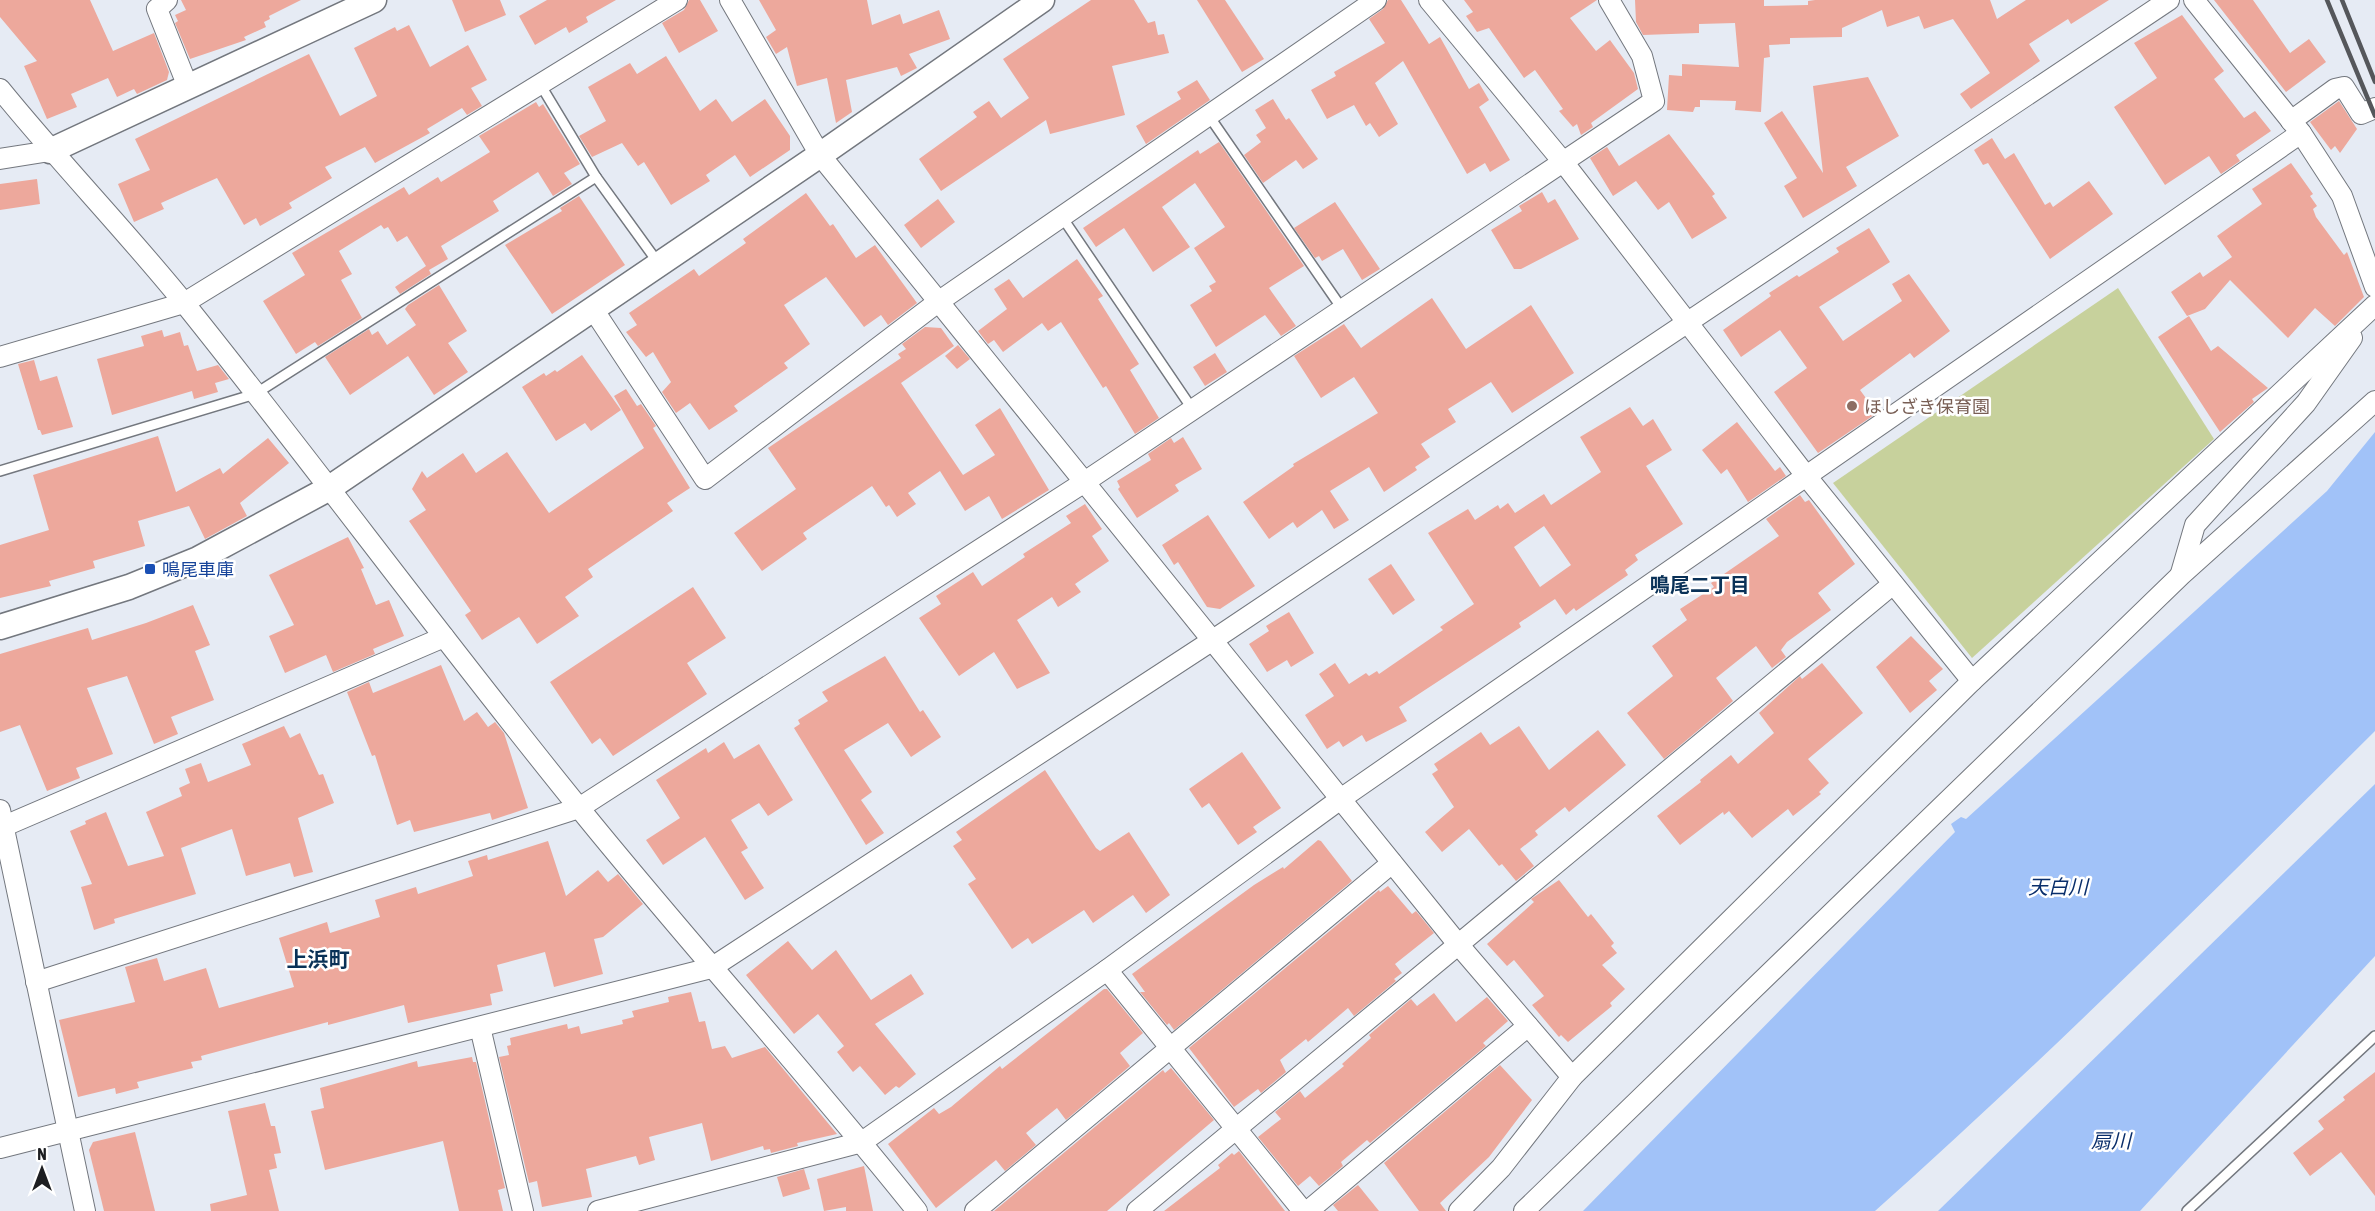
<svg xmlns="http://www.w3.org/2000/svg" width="2375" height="1211" font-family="'Asap Condensed','Noto Sans JP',sans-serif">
<rect width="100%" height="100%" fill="#e6ebf4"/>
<path fill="#c7d19c" d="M2118,288L2214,439L1972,658L1833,483Z"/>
<g fill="#a1c2f8">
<path d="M2375,432V731C2211,894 2047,1058 1875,1211H1583L1955,832L1951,824L1961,817L1966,819L2327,491Z"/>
<path d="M2375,784V956L2140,1211H1938Z"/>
</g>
<g fill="#eda89c" fill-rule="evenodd">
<path d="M0,0H90L113,51L154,33L169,72L167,80L137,94L134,89L117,97L108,78L71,94L77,107L47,119L24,66L37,61L0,17Z"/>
<path d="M181,0H301L269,16L270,19L264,22L266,27L244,37L246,40L190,59L175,23L178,21L175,15L186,10Z"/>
<path d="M452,0H500L506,15L465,32Z"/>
<path d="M547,0H616L586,17L588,22L569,33L566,27L535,45L519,16Z"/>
<path d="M689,0H700L718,31L679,53L662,23L684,10Z"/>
<path d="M759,0H867L872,25L900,14L903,24L939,10L950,39L909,54L917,68L901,76L897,67L846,80L852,112L836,123L827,78L797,86L787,47L776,54L766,37L776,30Z"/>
<path d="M1091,0H1134L1148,23L1155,21L1158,35L1164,34L1169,53L1112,66L1125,115L1050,134L1046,120L941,191L919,159L977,117L973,112L989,101L1001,118L1029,98L1003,59Z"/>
<path d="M1197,0H1225L1264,59L1242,72Z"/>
<path d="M1388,0H1401L1429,44L1440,37L1469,89L1479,83L1489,100L1479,107L1510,160L1490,172L1485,163L1467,174L1403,61L1375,83L1398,124L1379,137L1370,123L1366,126L1354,105L1327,119L1311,90L1336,76L1334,72L1385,43L1369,19L1383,9Z"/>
<path d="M1464,0H1597L1570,18L1596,51L1610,40L1634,73L1638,89L1591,123L1593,127L1581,135L1577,124L1573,127L1559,111L1563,109L1535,70L1524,78L1489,28L1477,32L1466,16L1473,12Z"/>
<path d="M1635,0H1764V6L1808,5V1L1815,0H1990L1997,19L2026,0H2109L2071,24L2068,19L2029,44L2040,61L1971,109L1960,94L1990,73L1953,19L1924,29L1919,16L1887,27L1882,10L1842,28V37L1790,38V44L1769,45L1770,57L1764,58L1761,112L1735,110L1736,101L1700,100V107H1695L1693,112L1667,110L1669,75L1682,76V64L1739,67L1735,23L1699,24V33L1643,35L1636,22Z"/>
<path d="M2214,0H2253L2290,53L2309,39L2326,62L2286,92Z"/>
<path d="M2182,15L2224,71L2214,79L2244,118L2255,111L2271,131L2236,155L2240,161L2221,174L2209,156L2165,185L2114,107L2157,78L2134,43Z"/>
<path d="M409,25L430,67L468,45L487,80L471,88L482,106L467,115L462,108L427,129L430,133L375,163L365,147L325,167L332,178L289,203L292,208L260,226L256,218L244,225L217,178L161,203L164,209L134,222L118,184L150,170L135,139L309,54L340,116L377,96L354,48L395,27L397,31Z"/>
<path d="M666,56L700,111L716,99L732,122L765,99L790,136V150L750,177L735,155L706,175L710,181L671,205L644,162L638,166L622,143L592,157L579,136L606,121L588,87L630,63L637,74Z"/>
<path d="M1868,77L1899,136L1846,167L1857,186L1803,218L1784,186L1797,178L1764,123L1782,111L1823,173L1813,86Z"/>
<path d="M1197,80L1210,100L1146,144L1136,126L1181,99L1177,92Z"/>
<path d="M1273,99L1286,120L1289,118L1318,159L1303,169L1296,160L1263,183L1244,155L1261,142L1256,135L1266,128L1255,110Z"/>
<path d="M2339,101L2357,129L2340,153L2335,146L2331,150L2310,122Z"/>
<path d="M536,102L539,107L543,104L580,164L564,173L572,184L553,196L538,172L493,201L499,211L441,246L448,259L429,270L431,274L400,294L395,287L426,266L407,236L397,242L388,227L384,229L381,225L339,251L352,274L341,280L362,318L318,346L315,342L296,354L263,301L305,275L292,253L404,187L409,195L438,177L441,182L490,152L479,136Z"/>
<path d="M1669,134L1715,194L1712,196L1727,218L1692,239L1669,202L1658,210L1636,181L1613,196L1590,158L1607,147L1619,166Z"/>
<path d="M1992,138L2005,159L2014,153L2045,205L2050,202L2053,207L2089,181L2113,214L2050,259L1988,163L1983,165L1974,150Z"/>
<path d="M1219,142L1304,266L1269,288L1296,326L1281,336L1265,315L1216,347L1190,305L1212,291L1209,286L1216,282L1194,248L1225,227L1195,183L1162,207L1190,247L1153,272L1124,228L1096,247L1083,228L1198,150L1200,154Z"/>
<path d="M2291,163L2313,194L2310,196L2317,206L2313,209L2316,217L2344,255L2347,252L2364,297L2335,326L2315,308L2288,338L2230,280L2205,309L2187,316L2171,292L2200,272L2203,277L2232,257L2217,236L2262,204L2252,189Z"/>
<path d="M37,179L40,204L0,210V184Z"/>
<path d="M1542,192L1548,203L1555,199L1579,239L1521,269H1514L1491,230L1522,211L1519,206Z"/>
<path d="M806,193L830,226L833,224L856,258L875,245L917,303L888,325L881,315L864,327L826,277L784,305L810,344L784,363L788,368L734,406L738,411L709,430L690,403L676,413L662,392L671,382L653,352L646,357L626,332L637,325L629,313L694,269L699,276L746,243L743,239Z"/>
<path d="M579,196L625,265L552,314L505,245L562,211L560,208Z"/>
<path d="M938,199L955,222L921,248L904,225Z"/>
<path d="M1335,202L1380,269L1362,280L1343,249L1322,261L1319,256L1315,258L1294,228Z"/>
<path d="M1869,228L1890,262L1819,307L1843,341L1902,301L1892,284L1909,274L1950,331L1914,358L1910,353L1860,390L1877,413L1818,453L1774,392L1807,368L1780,330L1741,357L1723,330L1771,296L1769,293L1797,275L1799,277L1839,252L1836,248Z"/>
<path d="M1077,259L1103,296L1098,299L1139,364L1130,370L1159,418L1135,434L1106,386L1103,388L1061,322L1048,331L1042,323L1003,352L994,340L988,344L978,331L1007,309L994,289L1009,279L1023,298Z"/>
<path d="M439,285L467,331L448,343L468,372L434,395L408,356L350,395L325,357L369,329L372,335L378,331L387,345L416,325L405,309L408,305Z"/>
<path d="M1432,298L1466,349L1531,305L1574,373L1512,413L1491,382L1448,409L1456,422L1421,444L1430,457L1415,467L1417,470L1384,492L1369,467L1330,491L1349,520L1334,529L1322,510L1297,528L1293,522L1269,539L1243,502L1294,466L1293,464L1378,413L1354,377L1321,398L1294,356L1344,324L1361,348Z"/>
<path d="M2189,316L2211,351L2218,346L2268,388L2252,399L2254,402L2220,432L2158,337Z"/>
<path d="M925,327L941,328L954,346L901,383L963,475L995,455L975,425L1000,408L1049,490L1002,519L989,496L965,511L940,471L908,493L916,504L897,517L889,505L886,507L872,486L803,533L807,539L762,571L734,533L796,489L768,448L901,358L898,354L906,349L902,344Z"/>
<path d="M162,330L164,337L180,332L184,346L188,345L197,371L218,365L229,379L215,383L218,392L194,399L192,391L112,415L97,359L144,346L141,336Z"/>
<path d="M958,345L970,359L957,369L945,356Z"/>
<path d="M1215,353L1227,372L1205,386L1193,367Z"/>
<path d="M582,355L621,410L591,431L585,423L556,441L522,387L544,373L546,376L555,370L557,372Z"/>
<path d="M34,360L40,381L57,376L73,427L42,435L40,430H38L18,364Z"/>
<path d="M626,389L637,406L641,404L656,426L653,428L690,488L667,503L673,511L588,569L593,577L565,597L579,616L537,644L519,617L482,640L465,615L471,611L409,521L426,510L412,489L422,471L427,478L463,453L476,473L507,452L549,513L644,448L614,396Z"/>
<path d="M1630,407L1643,426L1653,419L1672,450L1646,466L1683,524L1635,555L1638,560L1625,570L1628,575L1576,611L1574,608L1566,615L1555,599L1519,623L1521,627L1399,707L1407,721L1366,742L1362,735L1343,747L1339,741L1327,749L1305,715L1334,696L1319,674L1335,663L1349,684L1366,673L1369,676L1377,671L1379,674L1443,630L1440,627L1474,604L1428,533L1468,509L1475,520L1498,505L1500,509L1508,503L1515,513L1544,494L1551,505L1601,472L1580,437ZM1544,526L1571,565L1540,587L1514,547Z"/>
<path d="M1737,422L1775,471L1780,467L1786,476L1748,502L1727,469L1721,474L1702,450Z"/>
<path d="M158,436L176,492L220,468L223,474L268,438L289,463L240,503L247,516L205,539L189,506L138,521L145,546L93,561L95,568L49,581L51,586L0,598V545L49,530L33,475Z"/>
<path d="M1183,437L1202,469L1175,485L1179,491L1137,518L1118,489L1120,487L1117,481L1151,460L1148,454L1171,438L1174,443Z"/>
<path d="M1800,495L1805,502L1809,500L1855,564L1818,593L1831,610L1787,642L1781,650L1786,657L1772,668L1756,646L1716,678L1733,701L1664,759L1627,713L1673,676L1652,646L1687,620L1680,609L1714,587L1711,583L1779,536L1766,519Z"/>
<path d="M1085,504L1102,529L1092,536L1109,561L1075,584L1081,592L1058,607L1052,597L1017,620L1050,673L1017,689L994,652L959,676L919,618L941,604L936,596L973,572L982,586L1025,557L1023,554L1071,523L1066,516Z"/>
<path d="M1208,515L1255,586L1220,609L1207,607L1178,562L1174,565L1162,545Z"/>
<path d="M348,537L364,568L361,569L376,605L389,600L404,636L373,649L375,654L333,672L326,655L285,673L269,636L294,625L269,575Z"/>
<path d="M1391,564L1415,600L1393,615L1368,579Z"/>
<path d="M693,587L726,638L687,663L707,694L613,756L600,738L592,744L550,682Z"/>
<path d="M193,605L210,645L195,651L214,700L171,717L178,734L154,744L127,676L87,688L113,754L76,768L80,778L47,791L20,725L0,732V654L88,628L92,640L146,623Z"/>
<path d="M1289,612L1314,653L1291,667L1287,660L1267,672L1249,644L1269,631L1266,626Z"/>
<path d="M1911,636L1943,669L1929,681L1937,690L1910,713L1876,667Z"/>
<path d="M885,656L920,712L923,710L941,737L911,757L888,723L844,750L872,792L861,800L884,833L866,845L794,728L800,724L798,720L828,701L822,692Z"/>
<path d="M1822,663L1863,713L1808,759L1829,783L1819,792L1821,794L1793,816L1788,809L1752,838L1729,811L1724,815L1723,812L1680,845L1657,816L1701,782L1700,780L1731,755L1738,764L1774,733L1759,713L1800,676L1802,679Z"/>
<path d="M441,665L464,721L477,712L488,727L495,722L504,733L528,808L492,820L490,813L414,832L410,820L397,825L375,755L372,756L347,692L369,682L373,693Z"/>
<path d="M284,726L290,738L300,733L319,775L323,774L334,803L298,818L313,872L294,877L290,863L246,876L232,829L181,848L196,894L114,919L115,923L94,930L81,887L92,884L70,831L86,824L85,821L106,812L128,866L164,856L146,812L182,796L179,788L190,783L185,769L201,763L208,782L251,765L242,744Z"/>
<path d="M1519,726L1549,770L1598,730L1626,765L1569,812L1565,807L1535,831L1538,835L1520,849L1534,866L1516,881L1502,864L1499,866L1469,829L1442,852L1425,832L1454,807L1432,774L1438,770L1434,764L1481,732L1490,745Z"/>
<path d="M724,742L734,759L759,744L793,800L768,816L759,803L731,820L748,848L741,852L764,888L745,900L705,837L663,865L646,840L680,818L656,780L706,748L708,753Z"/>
<path d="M1242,752L1281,808L1253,827L1257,832L1238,845L1209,803L1202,808L1189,789Z"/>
<path d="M1045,770L1096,848L1100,851L1129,832L1170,895L1146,913L1133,895L1093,923L1084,910L1032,944L1028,938L1012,949L968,884L976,879L953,846L962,840L956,832Z"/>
<path d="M1318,840L1321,841L1352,881L1174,1030L1169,1023L1167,1025L1140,992H1145L1132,974L1254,885L1283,867L1284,869Z"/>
<path d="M548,841L566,896L598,870L608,882L618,874L643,904L603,937L594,939L603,974L554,987L545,952L497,965L503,991L490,994L492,1005L408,1023L404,1005L328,1025V1022L201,1056L202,1060L191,1062L193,1068L137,1082L139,1088L116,1094L115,1088L78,1097L59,1020L135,1002L125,967L157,958L164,981L206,968L219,1008L294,987L279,938L327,922L330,933L380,917L375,900L416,887L418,894L461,880L473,876L468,861L487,855L488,860Z"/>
<path d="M1559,880L1588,917L1591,914L1614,943L1611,946L1617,953L1602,965L1625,989L1610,1003L1612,1006L1568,1042L1561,1035L1559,1037L1532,1005L1544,996L1514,960L1507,966L1487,944L1534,902L1531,899Z"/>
<path d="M1388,886L1412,914L1416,911L1434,933L1395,964L1402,973L1394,979L1396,981L1354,1016L1348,1008L1308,1042L1306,1039L1280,1060L1286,1072L1261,1093L1258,1089L1234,1107L1189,1048L1379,890L1380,892Z"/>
<path d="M788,941L812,970L836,950L871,1000L911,974L924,994L875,1024L916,1074L899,1088L896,1086L885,1095L860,1066L853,1072L837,1052L844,1046L818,1014L794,1034L746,975Z"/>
<path d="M1104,989H1107L1143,1033L1120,1053L1130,1066L1066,1120L1057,1108L1026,1133L1036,1145L1005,1171L996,1160L936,1208L888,1144L934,1108L939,1114L951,1107L1000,1066L1002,1069Z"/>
<path d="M691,992L699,1022L705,1021L712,1049L725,1046L732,1058L765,1047L837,1134L797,1143L798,1146L771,1153L770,1149L764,1150L763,1146L711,1161L702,1123L649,1137L655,1160L639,1165L636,1156L586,1169L592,1197L542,1207L537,1181L529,1183L499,1057L509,1055L507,1046L511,1045L510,1038L567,1024L568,1029L579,1026L581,1034L623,1024L622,1020L634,1017L632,1011L669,1002L668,997Z"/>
<path d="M1434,993L1456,1022L1487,997L1508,1021L1483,1043L1486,1046L1370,1143L1367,1140L1341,1162L1343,1166L1319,1186L1310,1176L1298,1186L1258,1137L1281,1119L1275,1112L1300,1091L1305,1098L1344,1066L1342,1064L1371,1038L1369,1035L1411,999L1417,1006Z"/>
<path d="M472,1057L473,1062H476L505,1188L498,1190L503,1211H459L443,1141L325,1170L311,1111L324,1108L320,1088L417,1061L418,1067Z"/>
<path d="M1500,1065L1532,1100L1489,1157L1440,1203L1446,1211H1419L1384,1163Z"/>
<path d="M1171,1068L1214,1120L1107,1211H994L1163,1070L1165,1073Z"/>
<path d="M2375,1072V1196L2341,1152L2310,1176L2293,1153L2324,1129L2318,1121L2345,1100L2343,1097Z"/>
<path d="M265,1103L271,1126H275L281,1153L274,1154L277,1168L269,1170L279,1211H211L210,1204L247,1195L228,1111Z"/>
<path d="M135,1132L155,1211H104L89,1150L93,1142Z"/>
<path d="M1239,1151L1285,1211H1164L1220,1168L1218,1165L1232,1153L1234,1155Z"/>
<path d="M864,1166L873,1211H846V1207L824,1211L817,1179Z"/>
<path d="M804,1169L810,1189L783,1197L777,1177Z"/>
<path d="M1358,1185L1379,1211H1338L1333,1205Z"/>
</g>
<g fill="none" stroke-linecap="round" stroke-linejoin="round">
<defs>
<g id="service">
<path d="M540,84L596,177L659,264"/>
<path d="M1209,116L1343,310"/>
<path d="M1062,217L1193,410"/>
<path d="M0,471L255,394L596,177"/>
<path d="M2187,1211L2375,1036"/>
</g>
<g id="minor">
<path d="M167,0L157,9L188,87"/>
<path d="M730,0L820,155L1457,943L1572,1077"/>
<path d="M1429,0L1564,163L1807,477L1972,681"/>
<path d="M2194,0L2301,133L2342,196L2375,287"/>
<path d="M0,89C60,163 126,231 185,304C319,471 445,643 580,809C690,945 808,1074 917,1211"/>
<path d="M2291,121L2335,89L2344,87L2361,114L2375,108"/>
<path d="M0,159L50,151"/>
<path d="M593,309L705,479L938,302L1376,0"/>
<path d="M0,357L184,303L677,0"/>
<path d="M2181,573L2195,525L2306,403L2352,338"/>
<path d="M0,810L85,1211"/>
<path d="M0,828L444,637"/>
<path d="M1107,970L1303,1211"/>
<path d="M36,982L579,808L1083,483L1654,101L1642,56L1609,0"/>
<path d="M480,1027L523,1211"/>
<path d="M0,1148L711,968L1213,640L2169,0"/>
<path d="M598,1211L862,1142L1107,970L1342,798L2301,133"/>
<path d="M975,1211L1392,863"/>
<path d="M1137,1211L1893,584"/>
<path d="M1308,1211L1528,1026"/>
<path d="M1459,1211L1501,1168L1572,1077L1972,681L2375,305"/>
<path d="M1524,1211L2181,575L2375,401"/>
</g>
<g id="tertiary">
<path d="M50,151L374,0"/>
<path d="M0,627L129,587L198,559L328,489L820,155L1042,0"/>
</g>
</defs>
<use href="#service" stroke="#73777e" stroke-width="12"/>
<use href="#minor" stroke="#73777e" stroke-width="22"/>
<use href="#tertiary" stroke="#73777e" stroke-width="27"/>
<use href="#service" stroke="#fff" stroke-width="9"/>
<use href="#minor" stroke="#fff" stroke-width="20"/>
<use href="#tertiary" stroke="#fff" stroke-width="24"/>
<g stroke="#55575b" stroke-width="4.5">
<path d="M2327,0L2375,116"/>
<path d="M2342,0L2375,82"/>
</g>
</g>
<circle fill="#8d6e63" stroke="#fff" stroke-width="2" cx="1852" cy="406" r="6"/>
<rect fill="#1a4fb4" stroke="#fff" stroke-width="2" x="144" y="563" width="12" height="12" rx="3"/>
<g text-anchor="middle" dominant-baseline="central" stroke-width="5" stroke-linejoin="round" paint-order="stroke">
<g font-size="18" fill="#785e54" stroke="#fff" text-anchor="start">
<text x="1864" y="406">ほしざき保育園</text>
</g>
<g font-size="18" fill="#164399" stroke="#fff" text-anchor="start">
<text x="162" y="569">鳴尾車庫</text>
</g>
<g font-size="20" font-weight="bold" fill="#093157" stroke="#fff">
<text x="1700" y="584">鳴尾二丁目</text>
</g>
<g font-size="20" font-style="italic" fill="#092e6b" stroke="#fff">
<text x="2058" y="886">天白川</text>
<text x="2111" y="1140">扇川</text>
</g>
<g font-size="21" font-weight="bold" fill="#093157" stroke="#fff">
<text x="318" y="959">上浜町</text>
</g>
</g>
<g transform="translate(42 1169)" stroke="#ffffff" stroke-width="4.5" paint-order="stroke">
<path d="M0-4.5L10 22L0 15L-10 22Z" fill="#1d1e21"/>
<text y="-9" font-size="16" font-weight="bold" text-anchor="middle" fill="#1d1e21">N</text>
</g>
</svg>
